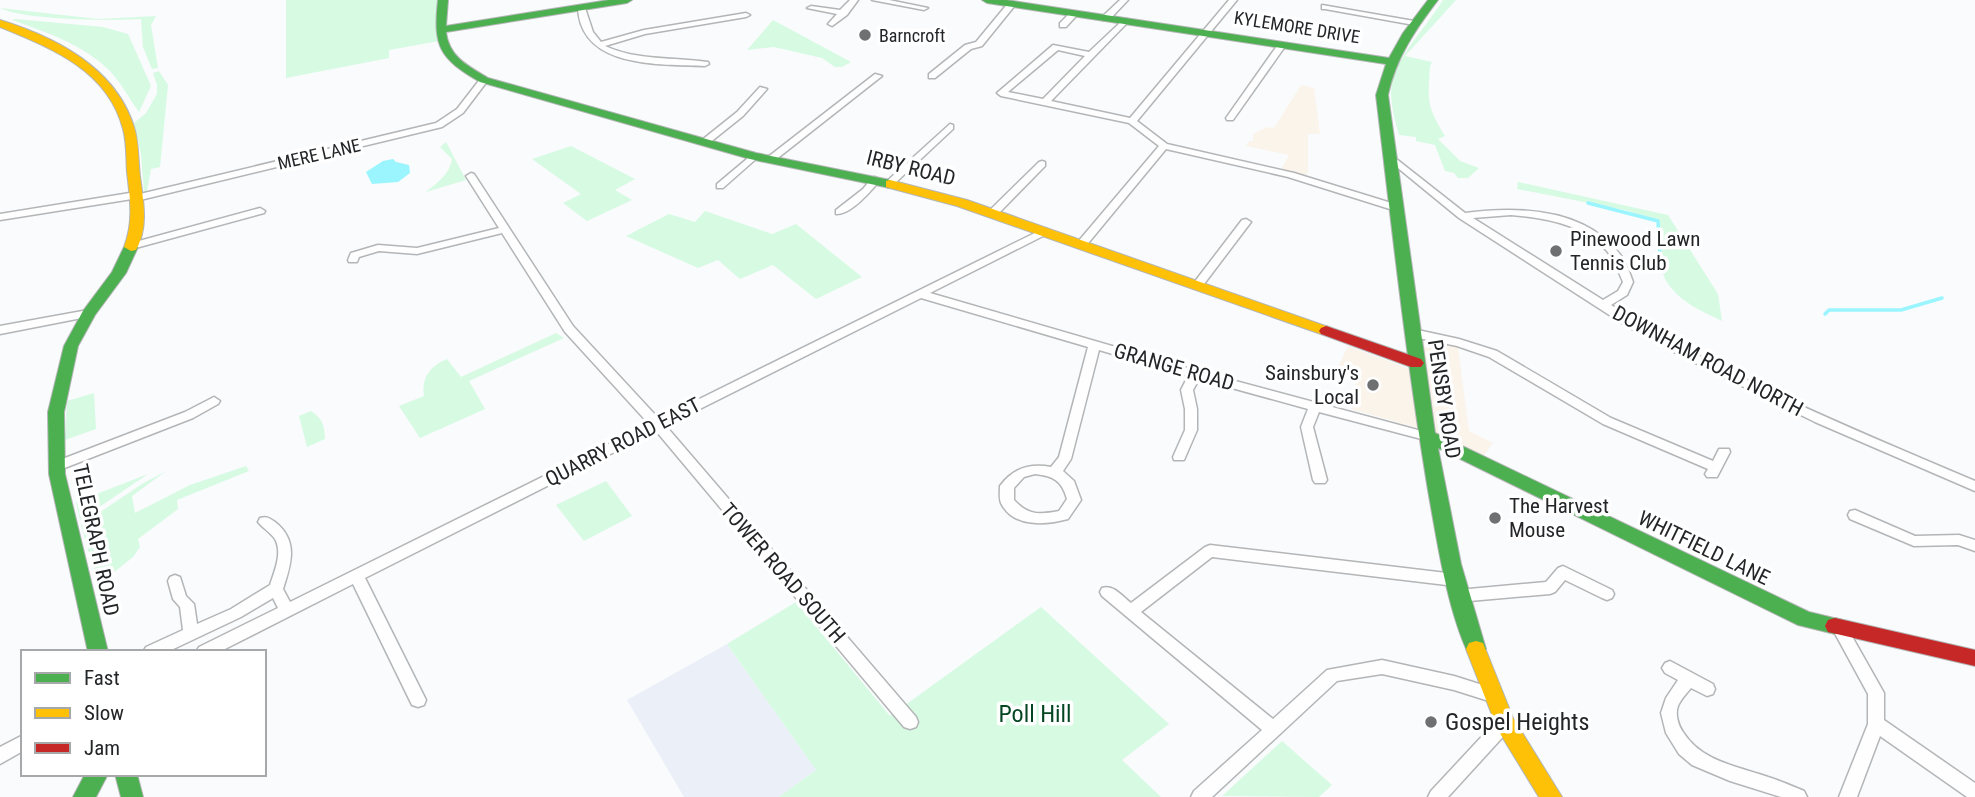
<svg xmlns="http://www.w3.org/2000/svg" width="1975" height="797" font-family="'Roboto Condensed',sans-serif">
<rect width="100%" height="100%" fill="#f9fbfd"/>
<g fill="#fbf4ea">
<path d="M1301,85L1314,88L1320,134H1308V172L1306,175L1281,170L1289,155L1246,146L1249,141H1253V134L1268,127L1274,128Z"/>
<path d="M1418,338L1458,347L1469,431L1493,443L1483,457L1439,434L1351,409L1356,379L1336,372L1348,346L1423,374Z"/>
</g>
<path fill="#ebf0f8" d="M727,644L816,770L779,797H684L627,700Z"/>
<g fill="#d7fae3">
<path d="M286,0H438L439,41L389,50V58L286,78Z"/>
<path d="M1443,0H1456L1405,56L1432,62L1430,66C1428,101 1426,105 1445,136L1438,139L1460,161L1479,168L1468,178H1458L1454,173L1445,171L1435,145L1416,141V137L1399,135C1394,119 1389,98 1392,80C1397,57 1430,22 1443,0Z"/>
<path d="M0,8L98,19L156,16L151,25L158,68L152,69L143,47L141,19C112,21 23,20 0,8Z"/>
<path d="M15,19L103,27L128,34L151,86L139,112C129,98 121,83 110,71C84,45 46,32 12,20Z"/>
<path d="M773,20L851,62L842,67H835L822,58L774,47L747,50Z"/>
<path d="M159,71L168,85L160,167L151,169L147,191L144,192L141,154L134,123L146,113L157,94V85L153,73Z"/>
<path d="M446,142L466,180L426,192C437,183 450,174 452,159L440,147Z"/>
<path d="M571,146L635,179L615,190L632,200L587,221L563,203L581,194L532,159Z"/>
<path d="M1518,182L1668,215L1718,294L1722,321C1695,308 1662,294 1660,259C1659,246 1659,233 1658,221L1625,210L1517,189Z"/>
<path d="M705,211L772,234L796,224L862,277L816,299L773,265L740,279L718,260L698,268L626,236L669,214L695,222Z"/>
<path d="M556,333L564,338L469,381L485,409L420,438L399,406L424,396C421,378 430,366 447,359L461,377Z"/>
<path d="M94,393L96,429L65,440L67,401Z"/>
<path d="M311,411C323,419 324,425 325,439L307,447L299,416Z"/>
<path d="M246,466L249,471L177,500L178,509L138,539L140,547L133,557L98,585L81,525L142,484L166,471L132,496L135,513L190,485Z"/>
<path d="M148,474L80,520L76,502Z"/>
<path d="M606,481L632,516L584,541L556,505Z"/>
<path d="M796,602L890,716L1041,607L1169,724L1122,760L1161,797H779L816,770L727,644Z"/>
<path d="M1282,741L1332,785L1319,797L1222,796Z"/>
</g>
<path fill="#9bf5fe" d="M393,159L396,162L409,165L410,173L398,182L372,184L366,172L383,161Z"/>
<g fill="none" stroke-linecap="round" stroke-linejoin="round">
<g stroke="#9bf5fe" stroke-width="3.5">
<path d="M1588,203L1658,221L1660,259"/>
<path d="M1825,314L1829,310H1901L1942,298"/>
</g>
<defs>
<g id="street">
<path d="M850,0H858L847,15L832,26L828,24L837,14L807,8L811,6L840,10Z"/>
<path d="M872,0H889L928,8L924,10Z"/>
<path d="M1120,0H1128L1109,20H1103V16Z"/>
<path d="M1229,0H1237L1137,121L1167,144L1294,173L1401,206L1402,208L1397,211L1393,210L1288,177L1166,149L1085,247H1077V243L1159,146L1129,123L1001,96L997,93L1053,45L1089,52L1124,19H1127V23L1051,101L1130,118ZM1058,50L1085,56L1043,99L1008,92Z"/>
<path d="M1009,2L1016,4L982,46L971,49L935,78H929V74L965,45L976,42Z"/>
<path d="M1322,5L1414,21L1418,23L1414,25L1325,9H1322Z"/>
<path d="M578,6L585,8L593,32L601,42L644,30L746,13L750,15L746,17L645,34L605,46C638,61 673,57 708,62L709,64L705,66C660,64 579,69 578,6Z"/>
<path d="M1071,12L1078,14L1066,27H1060V23Z"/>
<path d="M1279,43L1286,45L1233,120H1227L1226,118Z"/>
<path d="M875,74L882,76L774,161H768V157Z"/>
<path d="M481,78L488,80L463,113L442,127L136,201L132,199L0,220V214L136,192L140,194L436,123L457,109Z"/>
<path d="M760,87L767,89L743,116L708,144H702V140L737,112Z"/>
<path d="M950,124L953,125V129L893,185H887V181Z"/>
<path d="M754,153L759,156L757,158L723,188H717V184Z"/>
<path d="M1390,154L1465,213C1519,206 1587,208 1622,257C1627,264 1630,274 1633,282L1627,295L1611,305C1723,376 1853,429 1975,481V491L1815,422L1685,358L1628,327L1459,218L1387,159L1385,157ZM1511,215C1548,218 1594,226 1614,261C1617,268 1620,275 1623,282L1618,291L1603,300L1473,218Z"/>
<path d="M1042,161L1045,162V166L997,215H989V211L1039,162Z"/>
<path d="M471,173L474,174L573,326L659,419L1043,229L1048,232L1047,234L930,293L1198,371L1429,433L1435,437L1429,441L1319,412L1313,427L1327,480L1325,483H1315L1313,480L1301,427L1308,409L1199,379L1193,390L1197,409V430L1184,460H1174L1173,457L1185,430V409L1181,390L1188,376L1099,350L1071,459L1063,471L1074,481L1081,500L1068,519C1046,525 1013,528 1001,503C999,498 1000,491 1000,486C1013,468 1030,463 1051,467L1059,457L1088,347L921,298L666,426L916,717L918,722L916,727L910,729L904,727L656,431L365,578L426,700L424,705L418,707L412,705L353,584L219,652H196L199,647L278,608L273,598L241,617L167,652H143L146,647L183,630L180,607L173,599L168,581L170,577L175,575L180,577L186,596L194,604L197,624L231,609L270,585C274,572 283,553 275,539C270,532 263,528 258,522L260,518C267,516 269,518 275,522C299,541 291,564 283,589L290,602L649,424L565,332L502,233L417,254L379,251L359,257L357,262H349L348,260L351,253L378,245L417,248L499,228L466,176ZM1035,474C1054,476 1062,481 1067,499L1059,511C1038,515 1028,515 1014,500V488L1024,477Z"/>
<path d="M875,177L880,180C871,191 851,215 836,214V210L863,189L872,178Z"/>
<path d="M260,208L265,211L264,213L132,249L127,246L128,244Z"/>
<path d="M1246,219L1251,222L1201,288H1193L1192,286L1193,284L1242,220Z"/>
<path d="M88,310L94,314L92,316L0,334V326Z"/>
<path d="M1413,329L1459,339L1497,351L1611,418L1713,461L1719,449H1729L1730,452L1717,477H1707L1705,474L1708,469L1603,424L1489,357L1457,346L1409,336L1407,333Z"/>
<path d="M214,397L220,401L218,404L193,418L62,469H52L50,466L52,463L185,412Z"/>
<path d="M1855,510L1915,536L1959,535L1975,540V551L1958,545L1914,546L1850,519L1848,515L1850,511Z"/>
<path d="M1210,545L1455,574L1460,576L1462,580L1460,584L1455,586L1212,557L1141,612L1273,719L1327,670L1382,660L1454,676L1492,688L1498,690L1500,695L1498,700L1492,702L1454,690L1382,674L1337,681L1212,797H1191L1194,791L1262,730L1102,596L1100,592L1102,588C1113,584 1122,596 1131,603L1205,547Z"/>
<path d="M1563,566L1612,590L1614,594L1612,598L1607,600L1602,598L1565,580L1555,592L1550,594L1458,602L1453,600L1451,596L1453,592L1458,590L1546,582L1558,568Z"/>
<path d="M1840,622L1845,624L1884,693V720L1975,783V797H1967L1880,736L1857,797H1839L1868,724V694L1832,628L1835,624Z"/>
<path d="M1670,661L1713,684L1715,689L1713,694L1707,696L1691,688C1687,693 1681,699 1678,706C1675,714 1678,725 1683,732C1702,762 1737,766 1768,777C1781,781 1792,786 1804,791L1807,797H1781L1730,781L1692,765L1679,754L1666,733L1661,713L1666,698L1678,680L1665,673L1662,668L1665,663Z"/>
<path d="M1505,716L1511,718L1513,723L1511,728L1448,797H1428L1431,791L1499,718Z"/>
<path d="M23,735V751L0,764V747Z"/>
</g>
<g id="fast">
<path d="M438,0H448L446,26L609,0H632L627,3L446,32C449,57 468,66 488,78L756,153L890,180L896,184L890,188L750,159L480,82C439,58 433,47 438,0Z"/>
<path d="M982,0H1006L1389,58L1403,33L1428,0H1438C1415,30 1396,58 1388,95L1435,433L1809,612L1842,620L1845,626L1842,632L1835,634L1798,625L1438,448L1461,564L1486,649L1483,655L1476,657L1469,655C1447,609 1437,540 1428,490C1406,359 1392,227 1376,95L1386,64L987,3Z"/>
<path d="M131,243L138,247L126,273L95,315L78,346L64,412L65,474L108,652H88L49,474L48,412L64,346L83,311L112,272L124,247Z"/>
<path d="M85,774H108L96,797H73Z"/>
<path d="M115,774H137L143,797H121Z"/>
</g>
<g id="slow">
<path d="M0,20C55,37 116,68 134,127C139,143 138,160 140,176C143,200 149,227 136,250L131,251L124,247C134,222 130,198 127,172C126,158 127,143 123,129C108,70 51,48 0,27Z"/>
<path d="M890,180L967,200L1331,328L1333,331L1331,334H1321L957,206L886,187V181Z"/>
<path d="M1476,641L1483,643L1513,718L1562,797H1539L1498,730L1466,649L1469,643Z"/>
</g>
<g id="jam">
<path d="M1326,326L1421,359L1424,363L1421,367H1411L1321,334L1319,331L1321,328Z"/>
<path d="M1835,618L1975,650V666L1828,632L1825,626L1828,620Z"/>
</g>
</defs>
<use href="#street" stroke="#b3b5b6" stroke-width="3"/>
<use href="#fast" stroke="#b3b5b6" stroke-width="2"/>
<use href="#slow" stroke="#b3b5b6" stroke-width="2"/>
<use href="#jam" stroke="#b3b5b6" stroke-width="2"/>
<use href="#street" fill="#fefeff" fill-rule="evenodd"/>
<use href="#fast" fill="#4caf50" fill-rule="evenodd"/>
<use href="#slow" fill="#ffc107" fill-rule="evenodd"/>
<use href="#jam" fill="#c62828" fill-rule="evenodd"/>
</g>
<g fill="#6e7072" stroke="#fff" stroke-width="2.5">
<circle cx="865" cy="35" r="7"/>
<circle cx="1556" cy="251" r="7"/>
<circle cx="1373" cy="385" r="7"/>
<circle cx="1495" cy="518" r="7"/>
<circle cx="1431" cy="722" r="7"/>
</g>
<g text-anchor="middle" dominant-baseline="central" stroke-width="7" stroke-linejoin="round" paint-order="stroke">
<g font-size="18" fill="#232527" stroke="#fff">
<text transform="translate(1297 27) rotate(9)">KYLEMORE DRIVE</text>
<text transform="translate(319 154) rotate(-13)">MERE LANE</text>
</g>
<g font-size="18" fill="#232527" stroke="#fff" text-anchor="start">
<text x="879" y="35">Barncroft</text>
</g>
<g font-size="21" fill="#232527" stroke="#fff">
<text transform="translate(911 168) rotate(14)">IRBY ROAD</text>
<text transform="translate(1708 361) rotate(28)">DOWNHAM ROAD NORTH</text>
<text transform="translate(1174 367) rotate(16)">GRANGE ROAD</text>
<text transform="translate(1444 399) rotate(81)">PENSBY ROAD</text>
<text transform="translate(623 442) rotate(-27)">QUARRY ROAD EAST</text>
<text transform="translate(96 540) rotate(78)">TELEGRAPH ROAD</text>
<text transform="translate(1704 548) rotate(26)">WHITFIELD LANE</text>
<text transform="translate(783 573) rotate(49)">TOWER ROAD SOUTH</text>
</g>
<g font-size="21" fill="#232527" stroke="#fff" text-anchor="start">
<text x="1570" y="239">Pinewood Lawn<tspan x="1570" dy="24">Tennis Club</tspan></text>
<text x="1359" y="373" text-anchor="end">Sainsbury's<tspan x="1359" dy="24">Local</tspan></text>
<text x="1509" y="506">The Harvest<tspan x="1509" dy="24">Mouse</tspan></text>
</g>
<g font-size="24" fill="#044623" stroke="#fff">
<text x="1035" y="714">Poll Hill</text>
</g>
<g font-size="24" fill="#232527" stroke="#fff" text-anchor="start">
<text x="1445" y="722">Gospel Heights</text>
</g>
</g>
<rect x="21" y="650" width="245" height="126" fill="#ffffff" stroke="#a7a8a9" stroke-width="2"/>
<rect x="35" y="673" width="35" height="10" fill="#4caf50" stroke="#a7a8a9" stroke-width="2"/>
<text x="84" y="685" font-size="21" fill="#232527">Fast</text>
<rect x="35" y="708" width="35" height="10" fill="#ffc107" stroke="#a7a8a9" stroke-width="2"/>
<text x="84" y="720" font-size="21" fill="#232527">Slow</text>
<rect x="35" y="743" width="35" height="10" fill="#c62828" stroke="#a7a8a9" stroke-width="2"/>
<text x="84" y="755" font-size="21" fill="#232527">Jam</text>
</svg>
